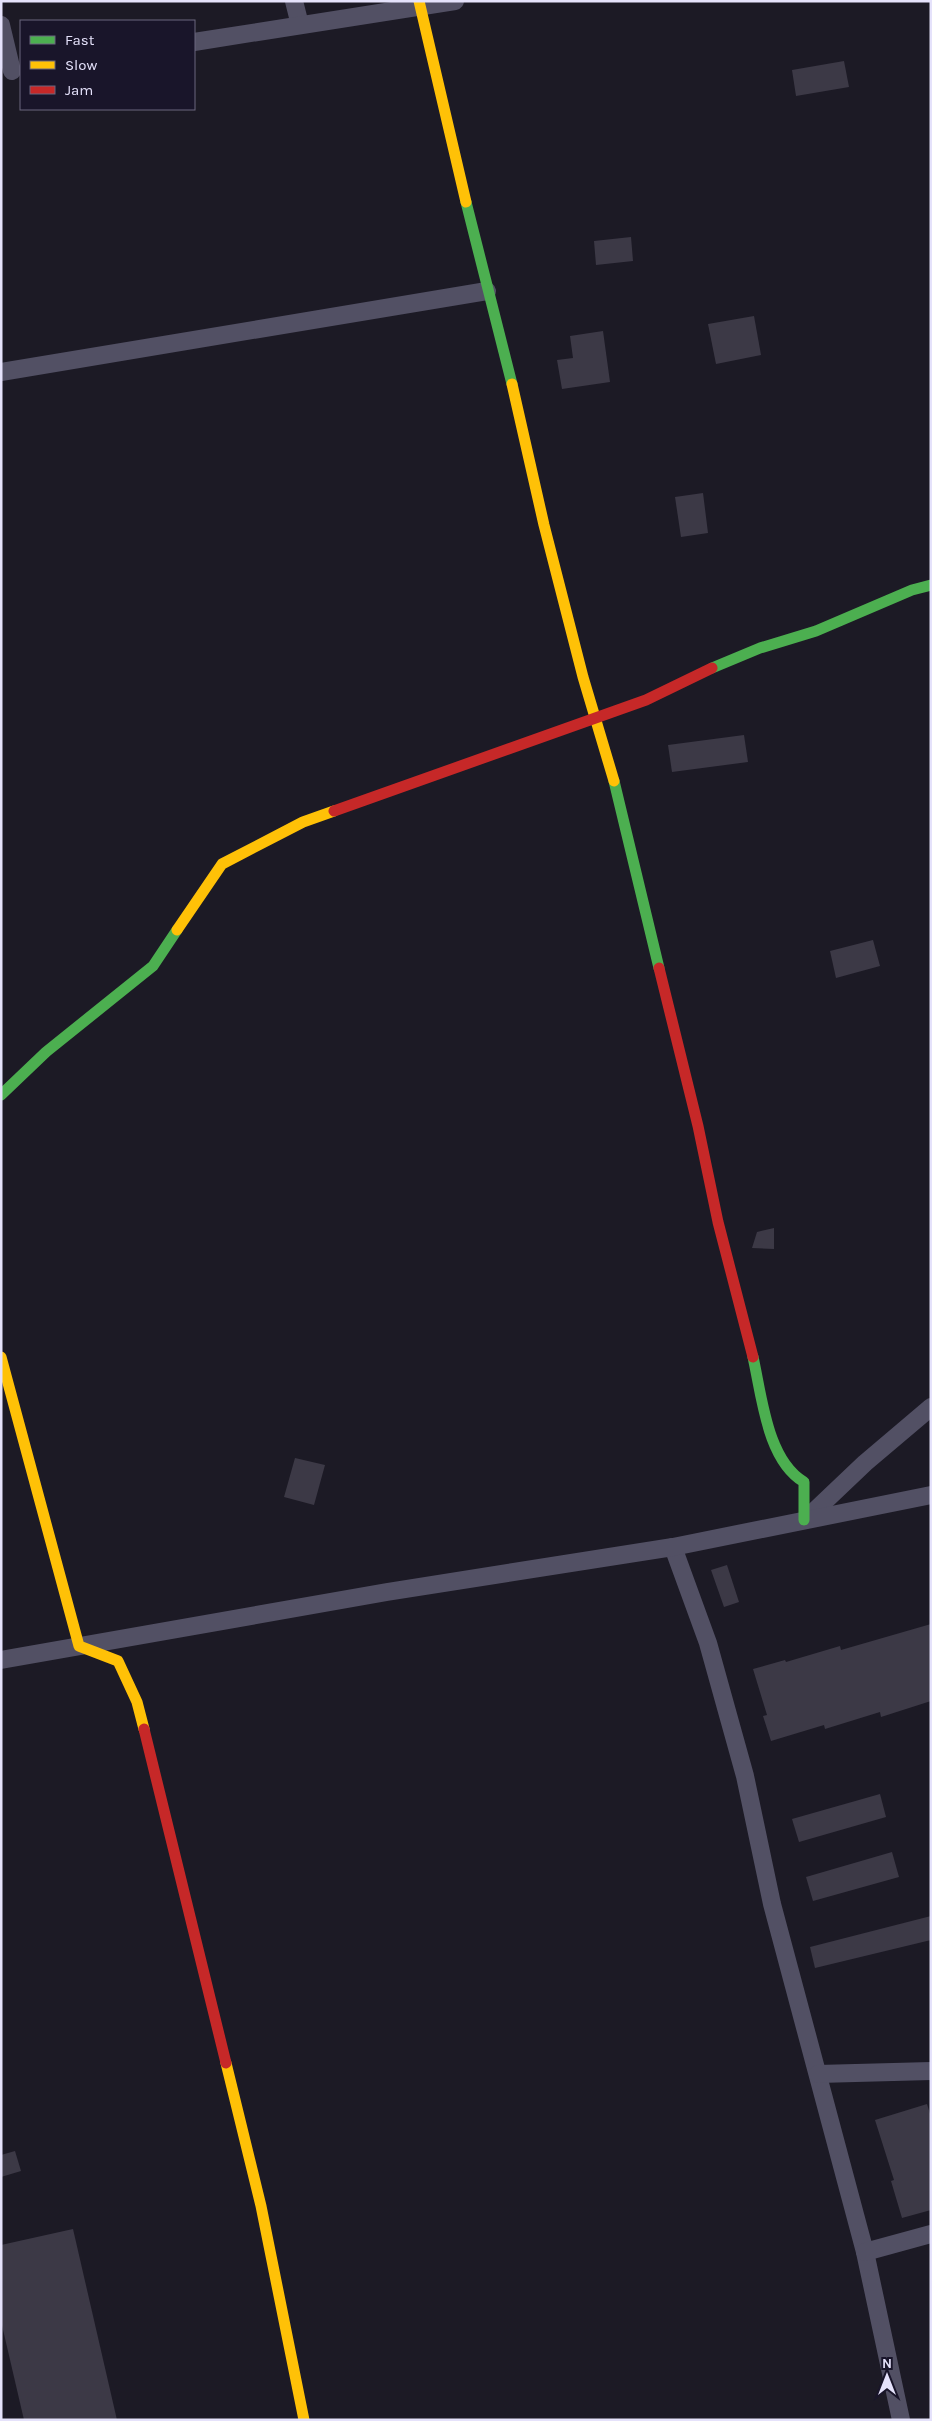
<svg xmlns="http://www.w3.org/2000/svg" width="932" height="2421" font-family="Karla,sans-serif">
<rect width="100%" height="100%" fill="#1c1a25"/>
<g fill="#3c3946">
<path d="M844,61L849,87L796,96L792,70Z"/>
<path d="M631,237L633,261L596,265L594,241Z"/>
<path d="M754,316L761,355L716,364L708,324Z"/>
<path d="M603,331L610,382L562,389L557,360L573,358L570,336Z"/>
<path d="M703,493L708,533L681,537L675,497Z"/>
<path d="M744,735L748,762L672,772L668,745Z"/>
<path d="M873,940L880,966L836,978L830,951Z"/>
<path d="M774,1228V1249L752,1248L757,1232Z"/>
<path d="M295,1458L325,1465L314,1505L284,1497Z"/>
<path d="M727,1565L739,1602L724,1607L711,1570Z"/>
<path d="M931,1624V1701L881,1717L880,1712L825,1729L824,1725L771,1741L763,1716L767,1715L753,1669L785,1660L786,1662L840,1646L841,1650Z"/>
<path d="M880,1794L886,1817L799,1842L792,1819Z"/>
<path d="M892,1852L899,1877L813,1901L806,1877Z"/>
<path d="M931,1916V1940L815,1968L810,1947Z"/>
<path d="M927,2104L931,2117V2210L902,2218L891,2181L894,2180L875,2120Z"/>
<path d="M15,2151L21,2171L1,2177V2155Z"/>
<path d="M73,2229L117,2420H24L1,2321V2245Z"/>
</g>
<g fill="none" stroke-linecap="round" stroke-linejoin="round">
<g stroke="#525064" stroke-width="18">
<path d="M294,1L300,25"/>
<path d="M1,25L12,71"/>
<path d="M194,42L455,1"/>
<path d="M1,372L487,291"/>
<path d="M805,1520L865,1463L931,1407"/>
<path d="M673,1547L708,1643L745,1776L772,1904L865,2252L901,2420"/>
<path d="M1,1660L387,1592L673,1547L931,1495"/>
<path d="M818,2074L931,2071"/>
<path d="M865,2252L931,2234"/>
</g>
<g stroke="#4caf50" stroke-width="11">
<path d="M466,202L512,384"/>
<path d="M712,668L760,648L816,631L912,590L931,585"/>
<path d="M614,781L659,968"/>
<path d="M1,1095L46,1052L153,966L177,930"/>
<path d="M753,1357C762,1397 767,1460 804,1482V1520"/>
</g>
<g stroke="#ffc107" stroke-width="11">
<path d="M419,1L466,202"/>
<path d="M512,384L544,525L583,677L614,781"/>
<path d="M177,930L222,864L303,822L334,811"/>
<path d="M1,1357L79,1646L118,1661L137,1702L144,1729"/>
<path d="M226,2063L261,2206L304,2420"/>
</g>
<g stroke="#c62828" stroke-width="11">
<path d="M334,811L646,700L712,668"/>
<path d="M659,968L698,1126L718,1222L753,1357"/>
<path d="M144,1729L226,2063"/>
</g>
</g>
<rect width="932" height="2421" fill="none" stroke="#e5e2fb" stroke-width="5"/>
<rect x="20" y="20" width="175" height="90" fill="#19152a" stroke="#6b677e"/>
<rect x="30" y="36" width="25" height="8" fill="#4caf50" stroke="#6b677e"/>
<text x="65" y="45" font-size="15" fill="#e5e2fb">Fast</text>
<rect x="30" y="61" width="25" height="8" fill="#ffc107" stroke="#6b677e"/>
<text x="65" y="70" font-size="15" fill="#e5e2fb">Slow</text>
<rect x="30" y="86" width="25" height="8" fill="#c62828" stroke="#6b677e"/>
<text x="65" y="95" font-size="15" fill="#e5e2fb">Jam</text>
<g transform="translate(887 2376)" stroke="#19152a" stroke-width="4" paint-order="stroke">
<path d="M0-4L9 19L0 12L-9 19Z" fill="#e5e2fb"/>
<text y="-8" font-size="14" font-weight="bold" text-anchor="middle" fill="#e5e2fb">N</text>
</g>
</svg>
